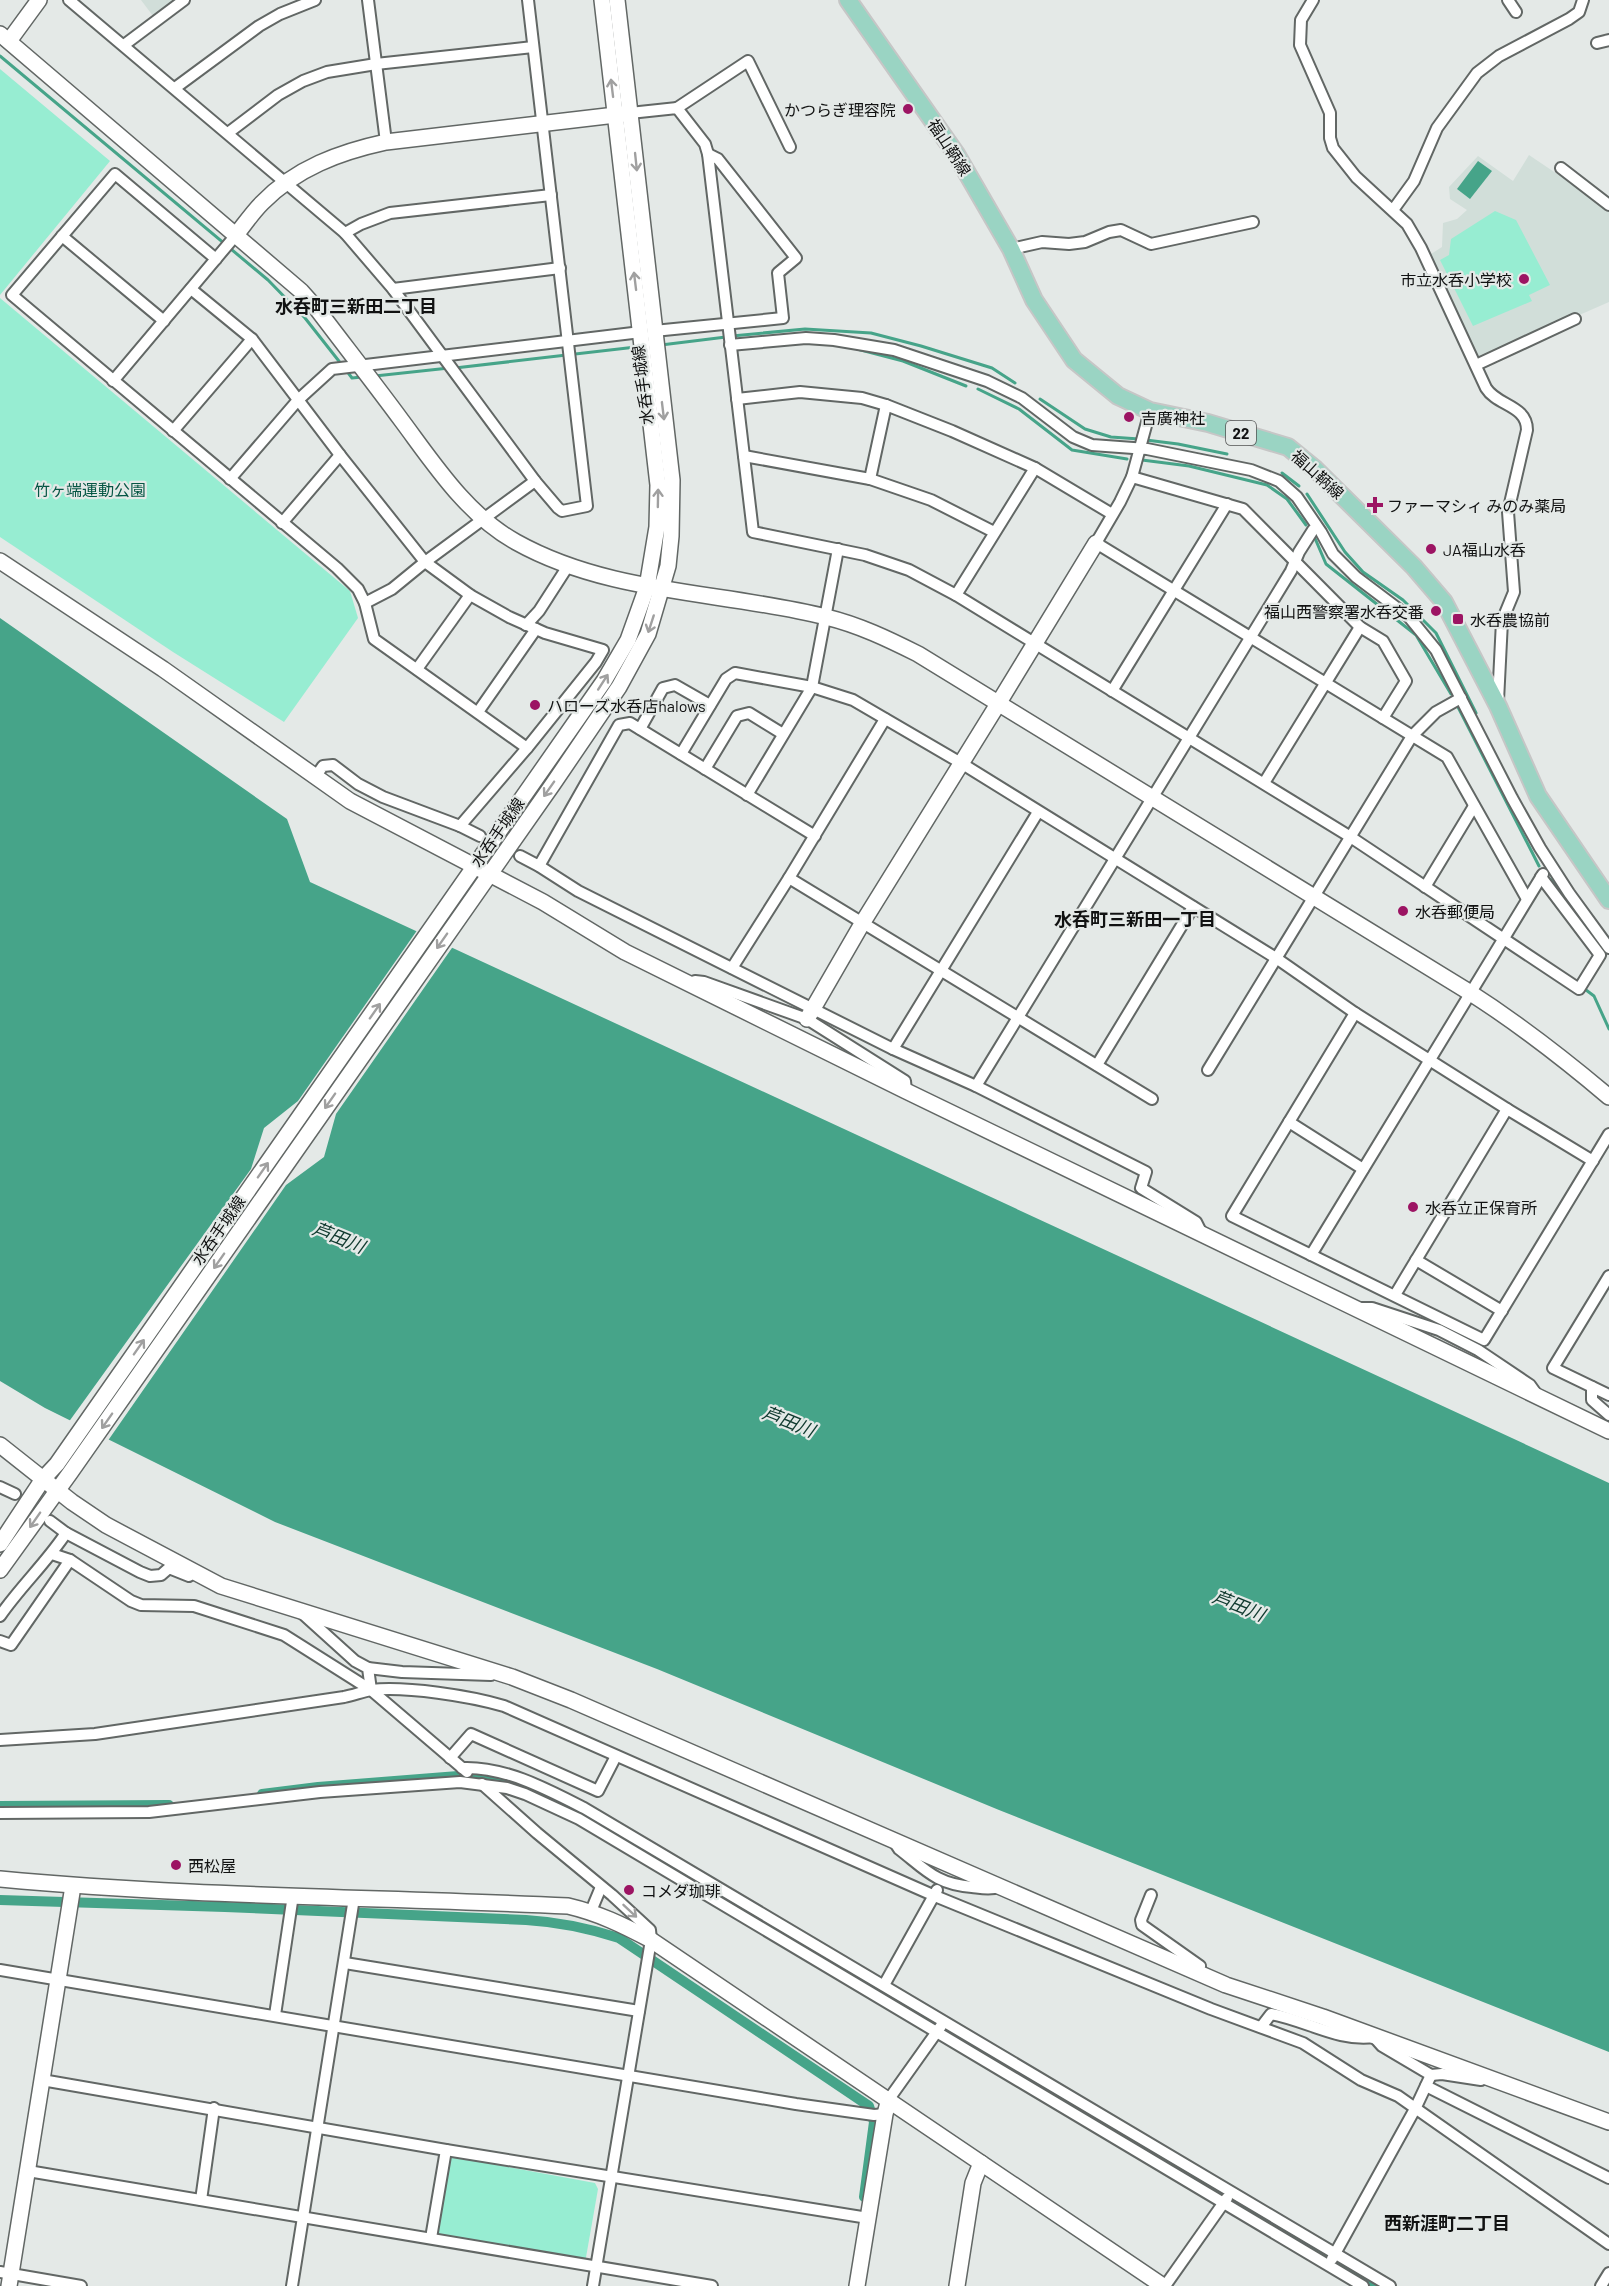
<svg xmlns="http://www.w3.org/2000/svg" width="1609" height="2286" font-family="Barlow,'Noto Sans JP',sans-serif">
<rect width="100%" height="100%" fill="#e4e9e7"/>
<g fill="#d1ded9">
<path d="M141,0H174L153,16Z"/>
<path d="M1529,155L1609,209V302L1481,358L1478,357L1428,256L1442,247L1443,223L1457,219L1467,210L1450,199L1449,187L1478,156L1513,181Z"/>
</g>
<g fill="#97edd2">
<path d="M0,69L110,161L0,295Z"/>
<path d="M1495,211L1516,220L1550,285L1529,295L1532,301L1473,326L1440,260L1449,255L1451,239Z"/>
<path d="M0,298L350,591L358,618L284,722L173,652L0,537Z"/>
<path d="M449,2156L595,2183L598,2189L585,2263L433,2237Z"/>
</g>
<g fill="#46a489">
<path d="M1478,161L1492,171L1470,199L1457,189Z"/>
<path d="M0,618L287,819L310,882L1609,1483V2052L999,1810L657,1669L275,1522L45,1408L0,1381Z"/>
</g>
<path fill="#e4e9e7" d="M418,929L454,945L336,1114L324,1157L286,1185L107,1442L68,1423L251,1169L264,1128L298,1101Z"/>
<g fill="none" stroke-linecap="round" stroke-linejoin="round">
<g stroke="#46a489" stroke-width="3">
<path d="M0,56L268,280L305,318L342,365"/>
<path d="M732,336L805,329L871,333L921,346L992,368L1015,383"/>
<path d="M661,345L726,337"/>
<path d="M857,349L903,361L966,386"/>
<path d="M455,368L636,347"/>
<path d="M346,370L352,378L362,377"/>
<path d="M375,376L449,368"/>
<path d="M978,389L1019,409L1072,450L1127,459"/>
<path d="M1040,399L1085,429L1111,437L1139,439"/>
<path d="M1146,440L1178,444L1227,454"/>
<path d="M1142,460L1189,466L1267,485L1287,499L1306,525"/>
<path d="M1282,473L1299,486"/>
<path d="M1307,494L1345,552L1363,572L1403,600L1436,633L1476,713"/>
<path d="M1314,536L1326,564L1416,635L1451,694"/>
<path d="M1458,707L1539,866"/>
<path d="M1550,879L1588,929"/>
<path d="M1586,990L1594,996L1609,1029"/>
</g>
<g stroke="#46a489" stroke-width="10">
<path d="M262,1794L318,1787L471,1775L499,1778L542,1792L609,1829"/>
<path d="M0,1806L169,1805"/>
<path d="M633,1843L872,1985"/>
<path d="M0,1900L225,1907L526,1920C559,1922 588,1928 619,1938L869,2106L874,2122L864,2197"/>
<path d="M1064,2098L1377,2286"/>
</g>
<defs>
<g id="street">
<path d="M69,0L345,233L393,289L535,481L425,562L392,589L365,603"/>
<path d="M368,0L386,142"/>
<path d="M528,0L587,506L562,511L558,508L535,481"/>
<path d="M1313,0L1301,20L1300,45L1330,113V138L1333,148L1356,177L1407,224L1421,248L1486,388C1497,406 1527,405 1527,430L1508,512L1514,592L1502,621L1498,701"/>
<path d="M1508,0L1516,12"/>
<path d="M1597,43L1609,40"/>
<path d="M124,45L184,0"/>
<path d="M175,88L259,26L280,14L315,0"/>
<path d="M677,108L748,61L790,147"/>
<path d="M630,113L677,108L705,144L708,154L753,532L865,555L909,570L956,595L1349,836L1579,989L1600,955L1541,877"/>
<path d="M228,133L278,95L303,81L327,72L376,64L533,47"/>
<path d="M1561,168L1609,205"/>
<path d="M1393,210L1414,181L1437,128L1477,73L1499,56L1569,19L1579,12L1583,0"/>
<path d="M345,233L361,224L390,213L551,195"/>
<path d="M62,236L164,321"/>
<path d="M1011,249L1042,242L1069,244L1085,242L1109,232L1121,230L1151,244L1253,222"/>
<path d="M216,259L115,174L12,295L337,568L358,589L365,603L374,639L527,748"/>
<path d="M191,289L252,339L340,455"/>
<path d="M393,289L560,268"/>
<path d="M654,331L783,318L778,273L796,258L718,159L708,154"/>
<path d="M730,345L806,338L834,340L894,350L987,381L1022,398L1073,437L1092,445L1147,449L1251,470L1279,481L1297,497L1321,532L1333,554L1356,577L1409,617L1436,650L1512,798L1540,848L1569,893L1609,948"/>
<path d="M1476,365L1575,319"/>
<path d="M113,381L236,235"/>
<path d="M737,399L800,392L862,398L886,405"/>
<path d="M1150,411L1132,477L1120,502L1096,543L1447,757L1527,899"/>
<path d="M173,431L252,339"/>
<path d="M744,456L870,479"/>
<path d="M1132,477L1243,509L1360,627L1383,641L1406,681L1383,718"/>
<path d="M230,479L298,400L332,369L641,332"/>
<path d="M282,523L340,455L425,562L470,595L509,617L545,633L603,650L596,662L527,748L460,826L383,797L358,784L333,765L323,766L316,776"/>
<path d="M994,532L931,500L870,479L886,405L952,431L1035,468L1112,514"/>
<path d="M956,595L1035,468"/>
<path d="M526,625L539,611L568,566"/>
<path d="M417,669L470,595"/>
<path d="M1112,691L1227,504"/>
<path d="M478,712L536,629"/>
<path d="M640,729L663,688L675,685L710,705"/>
<path d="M681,754L726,679L735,673L812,687L853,700L961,763L1276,958L1355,1013L1507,1109L1395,1295"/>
<path d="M705,769L737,716L749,713L783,734"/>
<path d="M1264,783L1360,627"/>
<path d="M747,795L812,687L838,549"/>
<path d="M460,826L480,836"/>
<path d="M520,856L539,866L578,891L893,1049L976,1086L1146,1172L1141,1188L1196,1222L1202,1234"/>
<path d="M539,866L619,725L630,723L815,836"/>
<path d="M789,878L1152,1099"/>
<path d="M1425,887L1474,806"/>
<path d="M732,968L789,878L885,719"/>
<path d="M689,984L695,981L704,982L807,1019L905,1081L906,1091"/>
<path d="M1355,1013L1232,1216L1484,1340L1609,1134"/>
<path d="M893,1049L1038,812"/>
<path d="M1097,1065L1193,907"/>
<path d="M1208,1070L1412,736L1436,712L1461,698"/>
<path d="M976,1086L1291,571L1299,552L1313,530"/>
<path d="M1507,1109L1593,1161"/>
<path d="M1289,1122L1363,1169"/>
<path d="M1311,1255L1543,874"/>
<path d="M1416,1260L1502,1311"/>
<path d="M1609,1276L1553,1368L1609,1395"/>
<path d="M1357,1308H1372L1439,1330L1478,1350L1530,1385L1535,1392"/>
<path d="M1592,1387V1400L1609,1415"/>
<path d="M0,1487L15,1494"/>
<path d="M50,1521L66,1533L140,1572L150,1576L161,1575L169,1568L189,1576"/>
<path d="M52,1554L70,1560L131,1601L141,1605L194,1606L284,1635L371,1690"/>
<path d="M303,1614L355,1661L368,1668L371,1690L467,1772"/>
<path d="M0,1616C20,1587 46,1563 66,1533"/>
<path d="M0,1641L11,1645L70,1560"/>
<path d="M368,1668L402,1672L491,1675"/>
<path d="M0,1740L95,1734L344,1697C353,1695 362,1692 371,1690C406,1686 470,1696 504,1706L935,1896L1211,2009L1303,2043L1361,2080L1398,2096L1609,2244"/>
<path d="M450,1758L471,1734L598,1791L616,1756"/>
<path d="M462,1768C504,1766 547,1789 584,1808L1390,2286"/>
<path d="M482,1784L537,1833L612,1895L650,1930L651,1940L593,2286"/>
<path d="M0,1813L149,1812L320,1792L460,1782L507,1788L525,1794L579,1819L1363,2286"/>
<path d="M895,1843L899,1849C926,1870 936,1884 972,1887C981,1888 990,1890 999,1887"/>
<path d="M1151,1895L1141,1920L1142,1925L1200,1966L1197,1972"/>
<path d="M591,1911L601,1887"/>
<path d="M345,1963L639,2011"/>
<path d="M0,1970L796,2104L874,2115L885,2114"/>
<path d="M884,1985L937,1890"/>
<path d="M275,2015L293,1895"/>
<path d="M1261,2027L1271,2014C1306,2020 1338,2042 1374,2037L1382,2046L1431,2075L1415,2109L1332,2259"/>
<path d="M1431,2075L1442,2074L1481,2080"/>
<path d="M42,2080L446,2150L868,2218"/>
<path d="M1426,2086L1609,2178"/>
<path d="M889,2099L941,2026"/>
<path d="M28,2171L712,2286"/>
<path d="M201,2200L214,2108"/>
<path d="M431,2238L446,2150"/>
<path d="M0,2272L81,2286"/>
<path d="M292,2286L354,1898"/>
<path d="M1165,2286L1227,2198"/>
<path d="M1601,2286L1609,2273"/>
</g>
<g id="secondary">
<path d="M0,34L301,291L317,309C345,346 374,383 402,421C434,464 467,515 516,542C611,595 723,591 826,617C859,625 888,639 918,654L1469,992C1519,1024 1564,1059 1609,1097"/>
<path d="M9,41L39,0"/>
<path d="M236,235C244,225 252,213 262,203C296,168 340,152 386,142L624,114"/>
<path d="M0,561L163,669L350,801L543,902L625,952L906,1091L1609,1431"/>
<path d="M807,1019L863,922L998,704L1096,543"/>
<path d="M0,1445L72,1502L106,1525L221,1586L512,1677L571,1700L1226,1985L1323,2017L1609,2122"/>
<path d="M0,1544L43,1479L57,1464L604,681L628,640L647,587L657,527L658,485L602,0"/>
<path d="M0,1570L70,1473L553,784L619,687L648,634L668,566L671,536L672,480L617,0"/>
<path d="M0,1879C189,1897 379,1897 568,1906C598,1913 623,1925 651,1940L1163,2286"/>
<path d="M9,2286L73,1886"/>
<path d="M857,2286L885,2114L889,2099"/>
<path d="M957,2286L973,2183L981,2163"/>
</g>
<path id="primary" d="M848,0L956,154L1011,249L1034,300L1074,360L1118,396L1150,411L1208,423L1288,447L1315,469L1414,567L1444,602L1498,706L1538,796L1609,900"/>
</defs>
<use href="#street" stroke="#626765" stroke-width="14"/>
<use href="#secondary" stroke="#626765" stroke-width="18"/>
<use href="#primary" stroke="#c6c6c6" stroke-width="20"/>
<use href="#street" stroke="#fff" stroke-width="10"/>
<use href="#secondary" stroke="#fff" stroke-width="15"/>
<use href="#primary" stroke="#9ad4c3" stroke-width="16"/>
</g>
<defs><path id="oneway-shaft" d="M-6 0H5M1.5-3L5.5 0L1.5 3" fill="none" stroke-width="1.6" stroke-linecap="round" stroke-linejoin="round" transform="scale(1.5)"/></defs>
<g stroke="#a0a0a0">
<use href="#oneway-shaft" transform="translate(612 88) rotate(-97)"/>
<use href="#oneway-shaft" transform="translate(636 162) rotate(84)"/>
<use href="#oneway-shaft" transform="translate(635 281) rotate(-97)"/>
<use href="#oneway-shaft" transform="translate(663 411) rotate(83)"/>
<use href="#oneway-shaft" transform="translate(658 498) rotate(-89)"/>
<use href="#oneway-shaft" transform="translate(651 624) rotate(108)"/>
<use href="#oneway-shaft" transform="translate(603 682) rotate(-57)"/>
<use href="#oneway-shaft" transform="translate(549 789) rotate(125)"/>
<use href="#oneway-shaft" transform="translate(442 941) rotate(125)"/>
<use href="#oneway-shaft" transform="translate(375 1011) rotate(-55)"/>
<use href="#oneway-shaft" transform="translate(330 1101) rotate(125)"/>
<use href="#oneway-shaft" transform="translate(263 1170) rotate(-55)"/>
<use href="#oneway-shaft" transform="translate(219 1261) rotate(125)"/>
<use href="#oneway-shaft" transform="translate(139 1347) rotate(-55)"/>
<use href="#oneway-shaft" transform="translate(107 1421) rotate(125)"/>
<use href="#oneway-shaft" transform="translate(35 1520) rotate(125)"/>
<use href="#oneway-shaft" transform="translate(630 1911) rotate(43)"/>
</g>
<g fill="#9c1463" stroke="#e4e9e7" stroke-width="2">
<circle cx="908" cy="109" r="6"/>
<circle cx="1524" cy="279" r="6"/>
<circle cx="1129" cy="417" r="6"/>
<path d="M1372 496h6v6h6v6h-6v6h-6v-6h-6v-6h6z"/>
<circle cx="1431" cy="549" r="6"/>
<circle cx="1436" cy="611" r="6"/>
<rect x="1452" y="613" width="12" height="12" rx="3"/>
<circle cx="535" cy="705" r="6"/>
<circle cx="1403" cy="911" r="6"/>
<circle cx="1413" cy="1207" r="6"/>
<circle cx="176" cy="1865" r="6"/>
<circle cx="629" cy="1890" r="6"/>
</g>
<g text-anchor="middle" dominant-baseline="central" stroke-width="4.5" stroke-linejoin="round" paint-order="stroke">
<rect fill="#e4e9e7" stroke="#505252" stroke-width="1.5" x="1226" y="421" width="30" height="24" rx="4.5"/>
<g font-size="15" font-weight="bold" fill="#111212">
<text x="1241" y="433">22</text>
</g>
<g font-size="16" fill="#111212" stroke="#e4e9e7" text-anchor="start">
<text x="896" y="109" text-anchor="end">かつらぎ理容院</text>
<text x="1512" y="279" text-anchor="end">市立水呑小学校</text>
<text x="1141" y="417">吉廣神社</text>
<text x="1387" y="505">ファーマシィ みのみ薬局</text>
<text x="1443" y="549">JA福山水呑</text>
<text x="1424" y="611" text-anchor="end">福山西警察署水呑交番</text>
<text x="1470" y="619">水呑農協前</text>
<text x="547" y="705">ハローズ水呑店halows</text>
<text x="1415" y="911">水呑郵便局</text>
<text x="1425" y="1207">水呑立正保育所</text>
<text x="188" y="1865">西松屋</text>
<text x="641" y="1890">コメダ珈琲</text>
</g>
<g font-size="16" fill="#111212" stroke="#e4e9e7">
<text transform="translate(950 147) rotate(57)">福山鞆線</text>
<text transform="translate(642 385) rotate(-97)">水呑手城線</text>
<text transform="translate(1318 474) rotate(42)">福山鞆線</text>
<text transform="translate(497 832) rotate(-55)">水呑手城線</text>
<text transform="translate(218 1230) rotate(-55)">水呑手城線</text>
</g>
<g font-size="16" fill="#055644" stroke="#e4e9e7">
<text x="90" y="489">竹ヶ端運動公園</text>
</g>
<g font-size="18" font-weight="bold" fill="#111212" stroke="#e4e9e7">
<text x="356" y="306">水呑町三新田二丁目</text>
<text x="1135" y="919">水呑町三新田一丁目</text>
<text x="1447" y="2223">西新涯町二丁目</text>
</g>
<g font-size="18" font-style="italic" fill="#103a2f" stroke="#e4e9e7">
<text transform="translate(339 1237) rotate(22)">芦田川</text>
<text transform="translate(789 1421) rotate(22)">芦田川</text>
<text transform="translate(1239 1605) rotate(22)">芦田川</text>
</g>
</g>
</svg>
